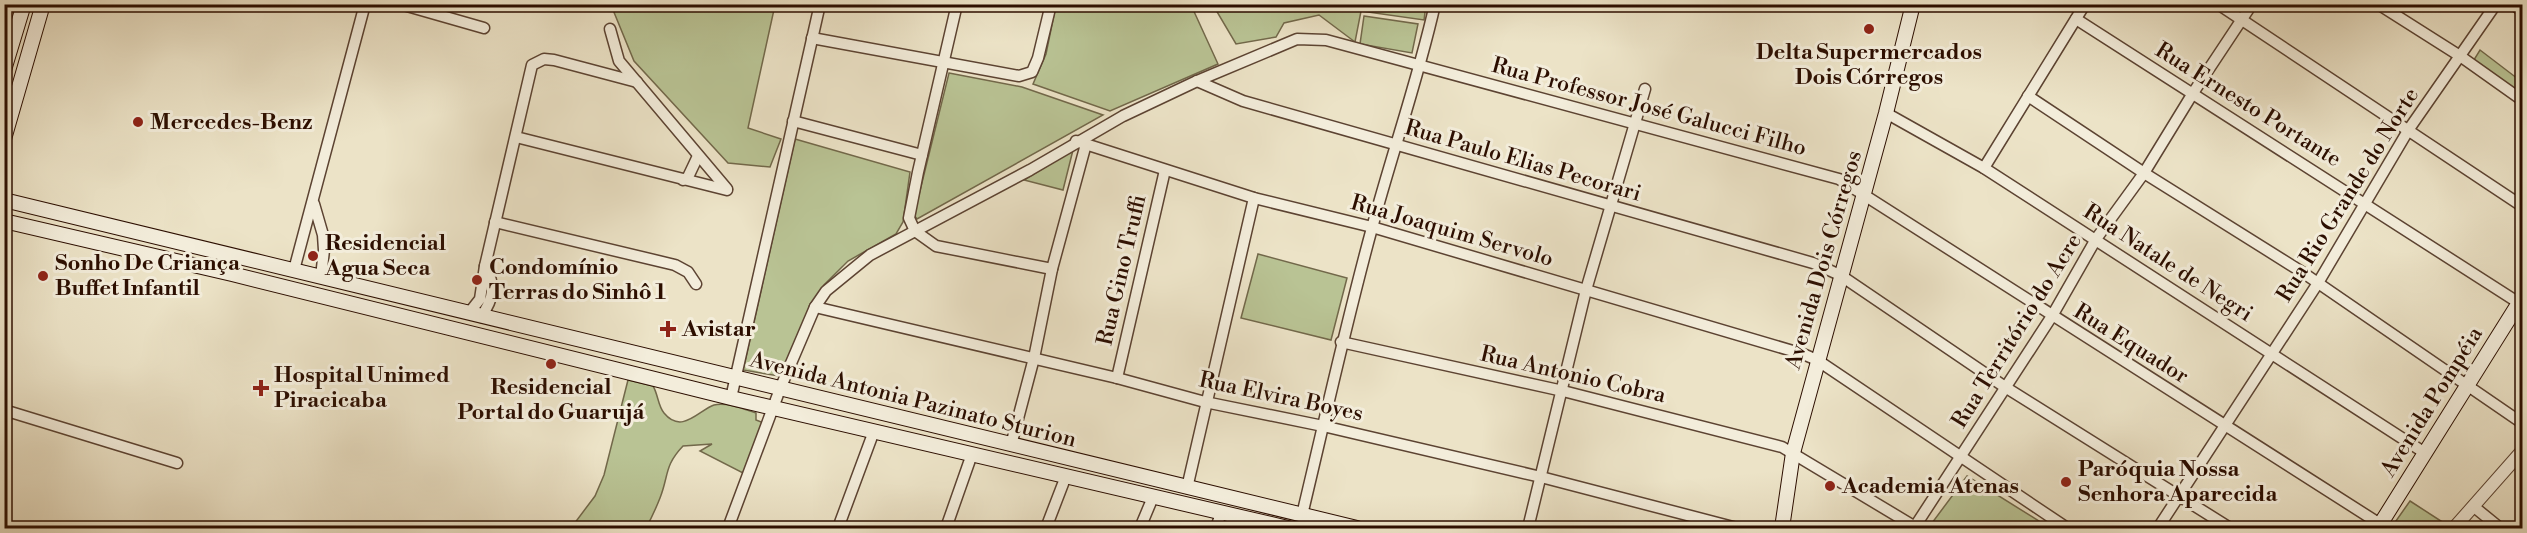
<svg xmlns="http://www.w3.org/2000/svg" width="2527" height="533" font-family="'Libre Bodoni',serif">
<rect width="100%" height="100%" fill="#ece3c7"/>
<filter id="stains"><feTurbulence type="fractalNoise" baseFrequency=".00333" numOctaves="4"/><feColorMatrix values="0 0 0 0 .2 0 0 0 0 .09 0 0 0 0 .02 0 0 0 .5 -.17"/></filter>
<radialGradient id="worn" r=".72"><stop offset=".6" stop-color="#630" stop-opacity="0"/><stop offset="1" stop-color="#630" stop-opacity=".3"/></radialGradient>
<g fill="#b9c394" stroke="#72684a" stroke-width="1.5">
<path d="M611,5H775L748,128L781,139L770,167L728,163L634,61Z"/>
<path d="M1056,5H1191L1218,64L1110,111L1033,84L1046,54Z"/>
<path d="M1213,5H1426L1424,20L1361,11L1355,42L1319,15L1284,23L1276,37L1236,44Z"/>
<path d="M1364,16L1418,24L1412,53L1360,44Z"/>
<path d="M2480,50L2522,82V97L2472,63Z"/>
<path d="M949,73L1022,87L1103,115L917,219L914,215Z"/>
<path d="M795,139L910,172L903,222L896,234L848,261L824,285L779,376L743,370Z"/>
<path d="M1073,150L1063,190L1024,180Z"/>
<path d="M1258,254L1347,278L1331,340L1241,318Z"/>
<path d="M628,380L653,386C658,394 658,406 664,413C682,435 699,410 714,405C727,402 744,409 756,413V420L764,423L743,473L700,451L712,444L683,446C664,466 669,475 660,498C656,508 651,519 646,528H571L595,496L604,475Z"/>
<path d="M1967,476L2050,528L1929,527Z"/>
<path d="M2410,501L2444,523L2440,528H2391Z"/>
</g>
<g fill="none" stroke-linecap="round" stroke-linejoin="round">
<defs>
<g id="minor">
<path d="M400,4L484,28"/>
<path d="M957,4L918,172L909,218L915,231L936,246L1052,269"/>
<path d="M2218,4L2522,206"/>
<path d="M2378,4L2460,56L2522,100"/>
<path d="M2513,4L2522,11"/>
<path d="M2076,19L2519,303"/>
<path d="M610,29L619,61L727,189"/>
<path d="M812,38L1019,76L1032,72L1038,58L1051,4"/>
<path d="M1197,81L1243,101L1813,263L1840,275L2005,387L2230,528"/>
<path d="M2028,96L2144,173L2302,272L2522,423"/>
<path d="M1886,113L1984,168L2425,453"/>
<path d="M793,121L922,155"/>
<path d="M516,137L727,190"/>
<path d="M1076,141L1254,198L1372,227L1803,354L1817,360L2067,528"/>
<path d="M1984,168L2085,4"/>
<path d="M683,180L688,177L698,156"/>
<path d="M314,204L323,235L324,250L321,277"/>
<path d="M495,222L675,265L688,272L696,284"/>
<path d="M485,266L532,65L544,59L554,60L637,82"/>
<path d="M294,270L365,4"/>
<path d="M815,307L1117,378L1205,402L1323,426L1541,477L1737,528"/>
<path d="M469,313L480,299L485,266C496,286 494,298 481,317"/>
<path d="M1341,342L1563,391L1782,447L1917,528"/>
<path d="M1117,378L1165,170"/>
<path d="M731,398L820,4"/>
<path d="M4,410L177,463"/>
<path d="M1011,445L1034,358L1052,269L1086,144"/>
<path d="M1187,488L1254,198"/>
<path d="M2473,506L2500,528"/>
<path d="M1302,515C1325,419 1346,323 1372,228C1392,153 1418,80 1435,4"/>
<path d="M728,528L780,389L815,307L826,291L870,255L1030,170L1123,116L1197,81L1297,39L1326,40L1352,47L1839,179L2380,524"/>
<path d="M838,528L874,431"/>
<path d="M946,528L972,454"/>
<path d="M1046,528L1066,476"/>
<path d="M1140,528L1153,497"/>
<path d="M1216,528L1221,513"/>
<path d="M1528,528L1586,290L1645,89"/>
<path d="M1914,528L2052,316L2096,239L2144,173L2193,93L2252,4"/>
<path d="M2158,528L2318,283L2409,129L2496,4"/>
</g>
<path id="tertiary" d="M2454,528L2522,451"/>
<g id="secondary">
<path d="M4,70L24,4"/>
<path d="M4,139L43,4"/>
<path d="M4,200L1357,528"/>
<path d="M4,221L232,274L731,398L1288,528"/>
<path d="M1782,528L1793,453L1886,113L1913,4"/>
<path d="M2378,528L2522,298"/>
</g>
</defs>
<use href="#minor" stroke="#5c4332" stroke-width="13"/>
<use href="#tertiary" stroke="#5c4332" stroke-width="14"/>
<use href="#secondary" stroke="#2c0e00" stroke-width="16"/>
<use href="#minor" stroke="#f3eddb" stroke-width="10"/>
<use href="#tertiary" stroke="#f3eddb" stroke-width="12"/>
<use href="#secondary" stroke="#f3eddb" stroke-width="14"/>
</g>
<g fill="#8f2418" stroke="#f3eddb" stroke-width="2">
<circle cx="1869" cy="29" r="6"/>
<circle cx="138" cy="122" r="6"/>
<circle cx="313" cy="256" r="6"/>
<circle cx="43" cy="276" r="6"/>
<circle cx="477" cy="280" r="6"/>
<path d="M665 320h6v6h6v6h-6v6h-6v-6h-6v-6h6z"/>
<circle cx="551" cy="364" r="6"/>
<path d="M258 379h6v6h6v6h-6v6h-6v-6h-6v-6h6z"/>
<circle cx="2066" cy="482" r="6"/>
<circle cx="1830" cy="486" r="6"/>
</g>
<g text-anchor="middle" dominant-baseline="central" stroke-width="6" stroke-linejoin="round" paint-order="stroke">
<g font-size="22" font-weight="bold" fill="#2c0e00" stroke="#f3eddb" text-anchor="start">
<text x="1869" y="52" text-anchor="middle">Delta Supermercados<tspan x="1869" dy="25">Dois Córregos</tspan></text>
<text x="150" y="122">Mercedes-Benz</text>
<text x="325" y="243">Residencial<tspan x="325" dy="25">Agua Seca</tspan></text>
<text x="55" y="263">Sonho De Criança<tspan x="55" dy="25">Buffet Infantil</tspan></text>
<text x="489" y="267">Condomínio<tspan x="489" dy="25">Terras do Sinhô 1</tspan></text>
<text x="682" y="329">Avistar</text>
<text x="274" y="375">Hospital Unimed<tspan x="274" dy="25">Piracicaba</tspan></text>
<text x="551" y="387" text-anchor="middle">Residencial<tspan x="551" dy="25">Portal do Guarujá</tspan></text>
<text x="2078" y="469">Paróquia Nossa<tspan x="2078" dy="25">Senhora Aparecida</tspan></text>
<text x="1842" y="486">Academia Atenas</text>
</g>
<g font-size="22" fill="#2c0e00" stroke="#f3eddb">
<text transform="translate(2248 105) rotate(32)">Rua Ernesto Portante</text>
<text transform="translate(1649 107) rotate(15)">Rua Professor José Galucci Filho</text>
<text transform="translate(1523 161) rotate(16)">Rua Paulo Elias Pecorari</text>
<text transform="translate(2348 195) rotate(-58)">Rua Rio Grande do Norte</text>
<text transform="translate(1452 231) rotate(16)">Rua Joaquim Servolo</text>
<text transform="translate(1824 260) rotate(-74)">Avenida Dois Córregos</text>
<text transform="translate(2168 263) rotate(33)">Rua Natale de Negri</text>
<text transform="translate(1122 270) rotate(-77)">Rua Gino Truffi</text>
<text transform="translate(2017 331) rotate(-58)">Rua Território do Acre</text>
<text transform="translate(2131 344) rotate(32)">Rua Equador</text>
<text transform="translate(1573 375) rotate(13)">Rua Antonio Cobra</text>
<text transform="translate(1281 397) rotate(12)">Rua Elvira Boyes</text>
<text transform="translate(913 400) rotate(14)">Avenida Antonia Pazinato Sturion</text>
<text transform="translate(2432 402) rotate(-58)">Avenida Pompéia</text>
</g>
</g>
<rect width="2527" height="533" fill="none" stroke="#ece3c7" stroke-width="24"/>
<rect x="6" y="6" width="2515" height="521" fill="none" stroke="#2c0e00" stroke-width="3"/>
<rect x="12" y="12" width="2503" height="509" fill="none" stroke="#2c0e00" stroke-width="1.5"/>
<rect width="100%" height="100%" filter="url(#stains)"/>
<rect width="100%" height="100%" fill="url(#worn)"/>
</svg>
